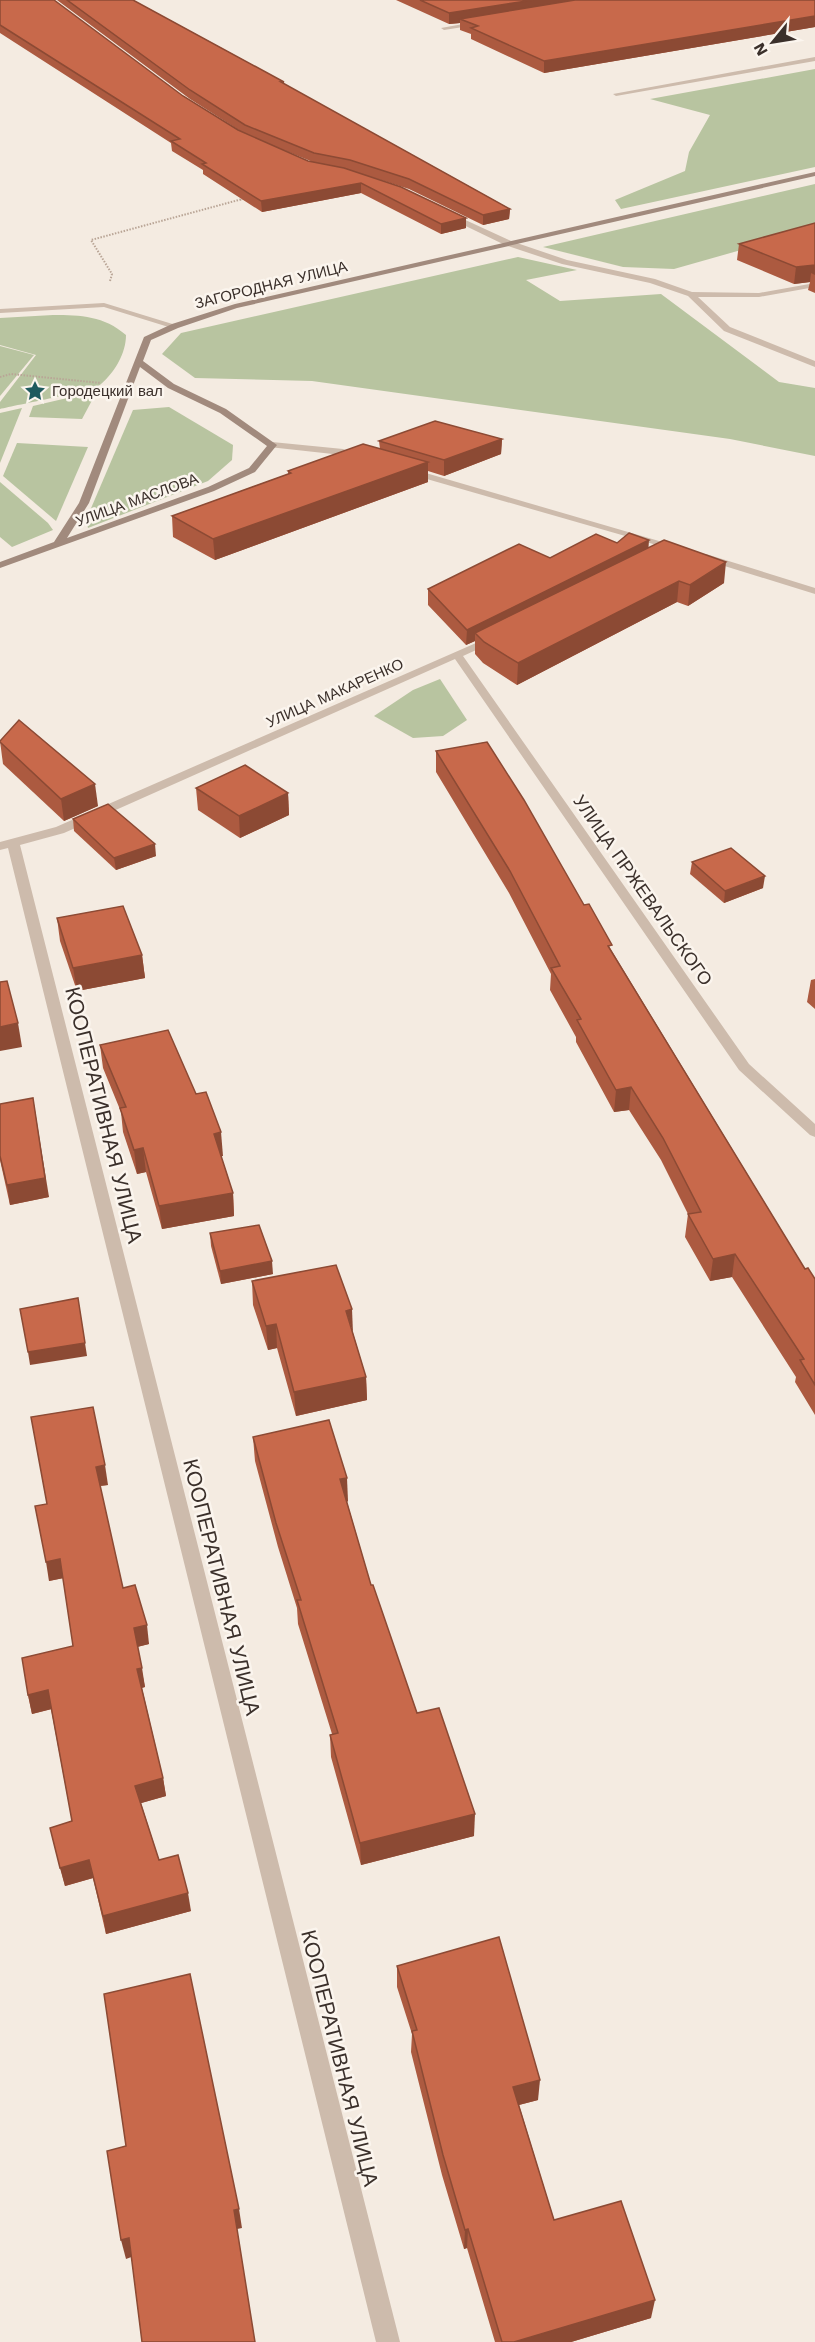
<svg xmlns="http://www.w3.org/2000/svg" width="815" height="2342" font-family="'Work Sans',sans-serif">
<rect width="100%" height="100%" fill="#f4ebe1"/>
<g fill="#b8c4a0">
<path d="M815,69V167L621,209L615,200L685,171L689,152L710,115L650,99Z"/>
<path d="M815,184V229L674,269L623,267L543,247Z"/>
<path d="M518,257L577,270L526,280L560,301L661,294L779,382L815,388V456L730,439L312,381L195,378L162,354L181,333Z"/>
<path d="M53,315C81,315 104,316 126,335C126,353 115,372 101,384C93,391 16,405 0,409V402L36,355L0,345V318Z"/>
<path d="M0,346L34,355L0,396Z"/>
<path d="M97,391L82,419L29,417L33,406Z"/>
<path d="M169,407L233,445L232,460L208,481L88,528L86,520L133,410Z"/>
<path d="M22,408L0,463V413Z"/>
<path d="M17,443L88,447L56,521L3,476Z"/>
<path d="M0,482L48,523L53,530L12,547L0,537Z"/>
<path d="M440,679L467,720L443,736L413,738L374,716L413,690Z"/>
</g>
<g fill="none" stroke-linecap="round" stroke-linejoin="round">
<path stroke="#b9a596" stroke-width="1.5" stroke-dasharray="1.5 1.5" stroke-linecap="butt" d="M240,200L247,198"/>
<g stroke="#b9a596" stroke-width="2" stroke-dasharray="1.5 1.5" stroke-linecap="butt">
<path d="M110,281L112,274L91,240L246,198"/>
<path d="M0,377L11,374L101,383"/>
</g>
<path fill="#cdbbac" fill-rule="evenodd" d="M104,303L179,326L175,329L104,307L0,313V309Z"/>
<g fill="#cdbbac" fill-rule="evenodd">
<path d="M480,21L482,24L444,30L441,28Z"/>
<path d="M815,57V61L616,96L613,94Z"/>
<path d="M448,212L511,241L567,260L655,279L692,292L759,293L815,283V287L759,297H698L730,327L815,361V367L724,331L688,296L650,283L562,264L505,245L445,216V212Z"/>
<path d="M272,442L343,449L365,457L360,460L342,455L269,447V443Z"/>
<path d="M406,469H412L683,548L674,550L406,473Z"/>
<path d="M706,554L815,588V594L702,559V555Z"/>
<path d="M492,636L497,639L496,641L463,656L749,1064L815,1124V1137L810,1135L739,1070L455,659L64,833L20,845L400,2342H376L8,848L0,850V842L56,827Z"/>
</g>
<path fill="#a18a7d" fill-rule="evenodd" d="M815,172V176L237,308L178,328L151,340L143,361L174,384L226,409L277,445L255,472L214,491L0,568V562L54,542L79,503L144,337L172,324L235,304ZM140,367L168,388L220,413L267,446L249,468L208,487L67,538L89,503Z"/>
</g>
<g fill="#ac5a40" fill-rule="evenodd">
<path d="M0,0L183,96L242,132L190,99L57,0H133L284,82V84L510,209L509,219L483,225L409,189L346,169L466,218V228L441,234L361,193L262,212L203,174V170L172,151L171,143L0,33ZM266,143L313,162L308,161Z"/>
<path d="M396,0H815V27L544,73L471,39V34L460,30V23L449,24Z"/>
<path d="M815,223V293L808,290L810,282L794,284L737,260L739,244Z"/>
<path d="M502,439L501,454L444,476L428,471V482L215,560L173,537L172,516L288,474V471L380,449L379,441Z"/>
<path d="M617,543L648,548L724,583L688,606L677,602L517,685L483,663L475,654V641L466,645L428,605V589L550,558Z"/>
<path d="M0,741L98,806L64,821L3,764Z"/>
<path d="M436,751L584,905L805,1269L815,1279V1415L795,1382L796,1377L732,1277L710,1281L685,1237L688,1214L661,1160L629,1110L614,1112L576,1042V1037L550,990L551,974L509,893L436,772Z"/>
<path d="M196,788L288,793L289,815L240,838L198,810Z"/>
<path d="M73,819L156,856L116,870L74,831Z"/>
<path d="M692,862L763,888L724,903L690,874Z"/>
<path d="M57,918L142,955L145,978L77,991L60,941Z"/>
<path d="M815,979V1009L807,1002L811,980Z"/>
<path d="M100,1045L223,1156H221L233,1193L234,1216L162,1229L146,1172L137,1174L123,1132L121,1112L103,1068Z"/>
<path d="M0,1104L49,1197L10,1205L0,1160Z"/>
<path d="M210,1233L273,1274L221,1284L211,1246Z"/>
<path d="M252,1281L353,1333L366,1377L367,1400L296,1416L277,1348L268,1350L253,1305Z"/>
<path d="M31,1417L108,1485L100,1486L123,1588L149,1644L137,1647L145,1687L142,1688L163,1778L166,1796L141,1803L159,1860L191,1911L106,1934L93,1878L65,1886L50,1828L72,1821L51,1709L32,1714L28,1695L73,1646L63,1578L49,1581L47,1504Z"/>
<path d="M253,1437L348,1501L347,1502L371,1585L417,1713L474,1836L361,1865L331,1757L330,1735L332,1734L298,1624L297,1608L278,1547L255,1461Z"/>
<path d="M397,1966L538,2100L519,2105L554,2220L651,2318L571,2342H495L467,2248L464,2249L442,2175L411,2052L412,2034L397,1987Z"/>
</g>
<g fill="#8c4a34">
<path d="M533,0H598L460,19V23L449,24V13Z"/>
<path d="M815,16V27L544,73V61Z"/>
<path d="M361,183V193L262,212L261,201Z"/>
<path d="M510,209L509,219L483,225V215Z"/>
<path d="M466,218V228L441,234V224Z"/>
<path d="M815,265V275L811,273L810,282L794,284L796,267Z"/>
<path d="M502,439L501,454L444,476V460Z"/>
<path d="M428,462V482L215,560L213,539Z"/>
<path d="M649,540L648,555L475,633V641L466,645L467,630Z"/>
<path d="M726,562L724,583L688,606L690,585Z"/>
<path d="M679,581L677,602L517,685L518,663Z"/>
<path d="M95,784L98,806L64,821L61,799Z"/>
<path d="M288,793L289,815L240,838L239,816Z"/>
<path d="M155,844L156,856L116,870L114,858Z"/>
<path d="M765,876L763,888L724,903L725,891Z"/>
<path d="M142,955L145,978L77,991L73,968Z"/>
<path d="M18,1023L22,1047L0,1051V1027Z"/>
<path d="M631,1087L629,1110L614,1112L616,1090Z"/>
<path d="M33,1098L49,1197L10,1205L7,1185Z"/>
<path d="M221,1132L223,1156L216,1157L214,1134Z"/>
<path d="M143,1148L146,1172L137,1174L134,1150Z"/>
<path d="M233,1193L234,1216L162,1229L159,1206Z"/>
<path d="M735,1254L732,1277L710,1281L713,1259Z"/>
<path d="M272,1261L273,1274L221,1284L220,1271Z"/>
<path d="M78,1298L87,1356L30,1365L28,1352Z"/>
<path d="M352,1309L353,1333L346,1311Z"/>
<path d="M276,1324L277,1348L268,1350L266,1326Z"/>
<path d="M366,1377L367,1400L296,1416L294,1392Z"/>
<path d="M105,1465L108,1485L99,1486L96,1467Z"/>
<path d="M347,1478L348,1501L341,1503L340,1479Z"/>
<path d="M60,1559L64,1578L49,1581L46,1562Z"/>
<path d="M147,1625L149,1644L137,1647L134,1628Z"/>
<path d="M142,1668L145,1687L140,1688L137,1669Z"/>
<path d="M48,1690L52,1709L32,1714L28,1695Z"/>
<path d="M163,1778L166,1796L138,1804L135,1786Z"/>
<path d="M475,1814L474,1836L361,1865L360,1843Z"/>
<path d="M89,1860L93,1878L65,1886L60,1868Z"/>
<path d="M188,1893L191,1911L106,1934L103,1916Z"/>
<path d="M540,2080L538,2100L511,2107L513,2087Z"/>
<path d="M239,2209L242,2228L237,2229L234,2210Z"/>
<path d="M468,2229L467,2248L464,2249L465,2230Z"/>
<path d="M129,2238L134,2256L126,2259L121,2240Z"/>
<path d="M655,2300L651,2318L571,2342H514Z"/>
</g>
<g fill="#c8694b" stroke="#8c4a34" stroke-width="1.5">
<path d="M0,0H54L183,96L238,130L308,161L344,168L401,187L466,218L441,224L361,183L261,201L202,164L206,163L171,141L180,139L0,25Z"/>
<path d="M67,0H133L284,82H281L510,209L483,215L409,179L350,160L314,153L245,125L190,90Z"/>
<path d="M420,0H533L449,13Z"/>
<path d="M575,0H815V16L544,61L471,28L478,26L460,19Z"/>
<path d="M815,223V265L796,267L739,244Z"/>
<path d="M435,421L502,439L444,460L379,441Z"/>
<path d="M363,444L428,462L213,539L172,516L291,473L288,471Z"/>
<path d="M629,533L649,540L467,630L428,589L519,544L550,558L596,534L617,543Z"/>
<path d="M664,540L726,562L690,585L679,581L518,663L484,642L475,633Z"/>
<path d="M19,720L95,784L61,799L0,742V741Z"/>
<path d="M487,742L524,800L584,905L589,904L612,945L608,946L805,1269L808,1268L815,1279V1385L800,1360L804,1359L735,1254L713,1259L688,1214L701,1212L663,1138L631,1087L616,1090L577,1020L581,1019L551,968L560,966L510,871L436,751Z"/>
<path d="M245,765L288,793L239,816L196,788Z"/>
<path d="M108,804L155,844L114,858L73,819Z"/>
<path d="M731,848L765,876L725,891L692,862Z"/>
<path d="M123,906L142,955L73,968L57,918Z"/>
<path d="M7,981L18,1023L0,1027V982Z"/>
<path d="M168,1030L196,1094L206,1092L221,1132L214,1134L233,1193L159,1206L143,1148L134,1150L120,1108L126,1107L100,1045Z"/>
<path d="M33,1098L45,1178L7,1185L0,1156V1104Z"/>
<path d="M259,1225L272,1261L220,1271L210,1233Z"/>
<path d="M336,1265L352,1309L346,1311L366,1377L294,1392L276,1324L266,1326L252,1281Z"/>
<path d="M78,1298L85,1343L28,1352L20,1309Z"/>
<path d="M93,1407L105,1465L96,1467L123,1588L135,1585L147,1625L134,1628L142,1668L137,1669L163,1778L135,1786L159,1860L178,1855L188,1893L103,1916L89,1860L60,1868L50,1828L72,1821L48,1690L28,1695L22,1658L73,1646L60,1559L46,1562L35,1506L47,1504L31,1417Z"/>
<path d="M329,1420L347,1478L340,1479L371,1585H373L417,1713L439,1708L475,1814L360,1843L330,1735L338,1733L297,1600H301L276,1523L253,1437Z"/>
<path d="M499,1937L540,2080L513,2087L554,2220L621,2201L655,2300L514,2342H502L468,2229L465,2230L443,2155L412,2031L417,2030L397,1966Z"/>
<path d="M190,1974L239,2209L234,2210L255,2342H142L129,2238L121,2240L107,2151L126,2146L104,1994Z"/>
</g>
<defs>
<symbol id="sight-bare" viewBox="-9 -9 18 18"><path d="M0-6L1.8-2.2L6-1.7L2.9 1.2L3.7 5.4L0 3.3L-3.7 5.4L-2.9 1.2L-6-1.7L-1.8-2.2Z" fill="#1f5a5e" stroke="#fbf5ee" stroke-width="2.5" paint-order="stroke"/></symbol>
</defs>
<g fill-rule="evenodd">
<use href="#sight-bare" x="20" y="376" width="30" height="30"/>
</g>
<g text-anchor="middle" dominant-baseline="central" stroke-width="5" stroke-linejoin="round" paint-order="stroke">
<g font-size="15" fill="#3b302b" stroke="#fbf5ee">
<text transform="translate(271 285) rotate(-14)">ЗАГОРОДНАЯ УЛИЦА</text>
<text transform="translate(137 500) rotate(-20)">УЛИЦА МАСЛОВА</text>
<text transform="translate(335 693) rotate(-24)">УЛИЦА МАКАРЕНКО</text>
</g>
<g font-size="15" fill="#3b302b" stroke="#fbf5ee" text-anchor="start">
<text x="52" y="391">Городецкий вал</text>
</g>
<g font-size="18" fill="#3b302b" stroke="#fbf5ee">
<text transform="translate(643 890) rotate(55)">УЛИЦА ПРЖЕВАЛЬСКОГО</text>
</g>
<g font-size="21" fill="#3b302b" stroke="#fbf5ee">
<text transform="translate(104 1115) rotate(76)">КООПЕРАТИВНАЯ УЛИЦА</text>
<text transform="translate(222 1587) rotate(76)">КООПЕРАТИВНАЯ УЛИЦА</text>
<text transform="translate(340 2058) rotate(76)">КООПЕРАТИВНАЯ УЛИЦА</text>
</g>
</g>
<g transform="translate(773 42) rotate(240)" stroke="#fbf5ee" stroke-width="4.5" paint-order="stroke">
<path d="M0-4.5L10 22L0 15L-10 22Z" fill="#3b302b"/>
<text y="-9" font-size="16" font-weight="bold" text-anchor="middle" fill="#3b302b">N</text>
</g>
</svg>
